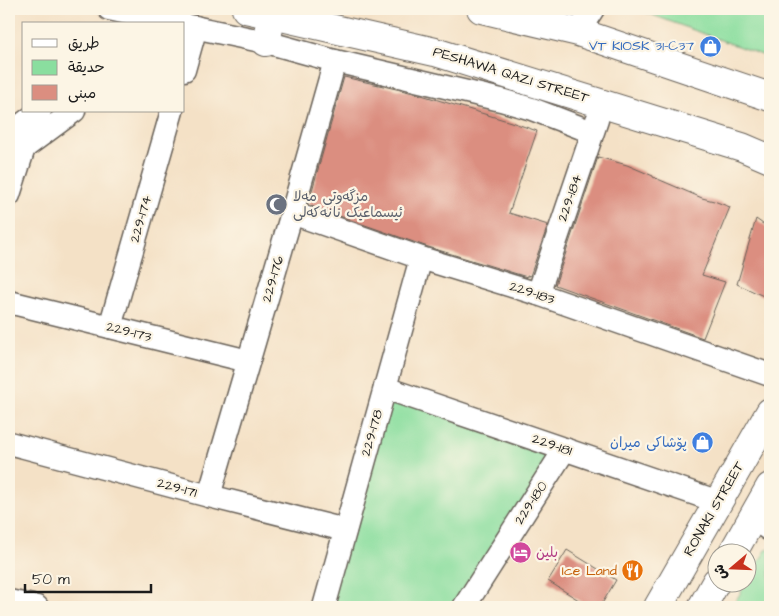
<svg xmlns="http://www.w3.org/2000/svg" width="779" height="616" font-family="'Architects Daughter','Playpen Sans Arabic',sans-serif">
<rect width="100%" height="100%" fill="#fcf5e5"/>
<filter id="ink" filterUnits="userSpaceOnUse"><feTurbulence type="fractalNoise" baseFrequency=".02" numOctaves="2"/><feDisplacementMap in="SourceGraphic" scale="10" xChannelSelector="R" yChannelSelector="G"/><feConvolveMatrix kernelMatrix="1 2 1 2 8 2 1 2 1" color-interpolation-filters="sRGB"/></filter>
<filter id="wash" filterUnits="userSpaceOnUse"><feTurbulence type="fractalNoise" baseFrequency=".0096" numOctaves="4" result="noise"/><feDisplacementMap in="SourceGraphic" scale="20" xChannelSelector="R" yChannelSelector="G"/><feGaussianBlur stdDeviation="1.12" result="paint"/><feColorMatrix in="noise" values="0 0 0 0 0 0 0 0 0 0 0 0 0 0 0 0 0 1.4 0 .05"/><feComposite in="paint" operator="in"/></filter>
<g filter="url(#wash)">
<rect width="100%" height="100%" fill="#f4e1c6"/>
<g fill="#8ade9f" stroke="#537d5e">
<path d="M636,9H770V58Z"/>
<path d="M385,388L565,449L464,607H324Z"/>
<path d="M770,549V607H732L766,550Z"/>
</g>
<g id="blocks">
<g fill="#db8e80">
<path d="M344,77L418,94L511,122L537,131L509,213L548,225L530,276L527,275V277L425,246L308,205Z"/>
<path d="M598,157L627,165L653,176V177L702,198L714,201L730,207L702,275L725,282L703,338L555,285Z"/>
<path d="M756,219L770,229V299L737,284Z"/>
<path d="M567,550L616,580L600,607H590L548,581Z"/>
</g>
</g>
</g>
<g filter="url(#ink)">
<use href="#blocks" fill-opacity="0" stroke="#686158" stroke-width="1"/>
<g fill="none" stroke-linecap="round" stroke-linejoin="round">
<defs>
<g id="minor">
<path d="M109,9L179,24"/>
<path d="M184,25L266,42L335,61L501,100L532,109L592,132"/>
<path d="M578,32L593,9"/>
<path d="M184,70L196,27"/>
<path d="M9,134L40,111"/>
<path d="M9,159L74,111"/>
<path d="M9,195L24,148"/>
<path d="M292,213L421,258L538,294L770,375"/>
<path d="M538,294L597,120"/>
<path d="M9,302L248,361"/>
<path d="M110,327L172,111"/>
<path d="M385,388L719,502"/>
<path d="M9,443L209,496L345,530"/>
<path d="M209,496L292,213L335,61"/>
<path d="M752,518L770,530"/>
<path d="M9,601L37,607"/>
<path d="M324,607L421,258"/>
<path d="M464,607L565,449"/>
</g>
<g id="major">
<path d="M732,554L770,487"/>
<path d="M658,607L770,412"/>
<path d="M702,607L716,582"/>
</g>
<g id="highway">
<path d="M246,9L435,52L742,147L770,159"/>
<path d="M481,9L578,32L770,97"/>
<path d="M266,42L272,14"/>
</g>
</defs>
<use href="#minor" stroke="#686158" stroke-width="25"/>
<use href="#major" stroke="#686158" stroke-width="30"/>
<use href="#highway" stroke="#686158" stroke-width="30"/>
<use href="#minor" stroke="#fff" stroke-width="22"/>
<use href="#major" stroke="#fff" stroke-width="28"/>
<use href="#highway" stroke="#fff" stroke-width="28"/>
</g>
</g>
<defs>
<symbol id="shop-disc" viewBox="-11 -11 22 22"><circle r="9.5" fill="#3f7fe0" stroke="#fcf5e5"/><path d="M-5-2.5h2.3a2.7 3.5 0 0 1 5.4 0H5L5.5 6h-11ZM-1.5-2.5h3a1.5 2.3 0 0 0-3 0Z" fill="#fff"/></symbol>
<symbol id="mosque-disc" viewBox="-11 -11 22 22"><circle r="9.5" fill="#6b7280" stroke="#fcf5e5"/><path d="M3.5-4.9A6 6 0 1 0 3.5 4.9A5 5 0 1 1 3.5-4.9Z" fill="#fff"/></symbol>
<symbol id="hotel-disc" viewBox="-11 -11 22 22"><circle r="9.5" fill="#d1479c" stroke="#fcf5e5"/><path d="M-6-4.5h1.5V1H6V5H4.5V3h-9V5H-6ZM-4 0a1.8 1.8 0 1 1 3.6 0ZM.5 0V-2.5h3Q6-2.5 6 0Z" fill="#fff"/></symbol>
<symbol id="restaurant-disc" viewBox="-11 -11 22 22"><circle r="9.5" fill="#e8710a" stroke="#fcf5e5"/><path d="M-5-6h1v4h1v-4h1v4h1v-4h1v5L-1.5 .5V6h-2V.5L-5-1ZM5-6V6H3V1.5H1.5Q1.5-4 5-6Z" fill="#fff"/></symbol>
</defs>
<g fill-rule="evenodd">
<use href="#shop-disc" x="698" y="34" width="25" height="25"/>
<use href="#mosque-disc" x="264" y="192" width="25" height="25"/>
<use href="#shop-disc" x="690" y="430" width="25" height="25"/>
<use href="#hotel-disc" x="508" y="540" width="25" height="25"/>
<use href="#restaurant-disc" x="620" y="558" width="25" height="25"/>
</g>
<g text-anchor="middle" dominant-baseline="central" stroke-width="4.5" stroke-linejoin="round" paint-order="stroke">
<g font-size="14" fill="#366cbe" stroke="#fcf5e5" text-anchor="end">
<text x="694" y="46">VT KIOSK 31-C37</text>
<text x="687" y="443">پۆشاکی ميران</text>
</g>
<g font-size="14" fill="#1c1c1c" stroke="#fcf5e5">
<text transform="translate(511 75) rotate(17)">PESHAWA QAZI STREET</text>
<text transform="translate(570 198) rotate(-71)">229-184</text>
<text transform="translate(141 219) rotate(-74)">229-174</text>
<text transform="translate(273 279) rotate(-74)">229-176</text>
<text transform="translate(532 293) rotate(18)">229-183</text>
<text transform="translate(129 332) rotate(14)">229-173</text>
<text transform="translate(372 433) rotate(-74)">229-178</text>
<text transform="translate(552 445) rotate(19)">229-181</text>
<text transform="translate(177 488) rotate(15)">229-171</text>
<text transform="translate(531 503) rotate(-57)">229-180</text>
<text transform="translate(714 509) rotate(-60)">RONAKI STREET</text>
</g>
<g font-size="14" fill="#5b616d" stroke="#fcf5e5" text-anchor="start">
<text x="293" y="197">مزگەوتی مەلا<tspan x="293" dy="16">ئیسماعیک نانەکەلی</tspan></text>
</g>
<g font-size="14" fill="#b23c85" stroke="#fcf5e5" text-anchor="start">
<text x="536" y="553">بلين</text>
</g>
<g font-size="14" fill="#c56008" stroke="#fcf5e5" text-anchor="end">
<text x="617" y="571">Ice Land</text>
</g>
</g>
<rect width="779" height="616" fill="none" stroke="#fcf5e5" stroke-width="30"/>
<rect x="22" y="22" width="162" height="90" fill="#fcf5e5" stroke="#a29e95"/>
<rect x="32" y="39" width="25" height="8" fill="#ffffff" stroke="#a29e95"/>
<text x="68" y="48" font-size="15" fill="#1c1c1c">طريق</text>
<rect x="32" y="60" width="25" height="15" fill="#8ade9f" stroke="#a29e95"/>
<text x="68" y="72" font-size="15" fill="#1c1c1c">حديقة</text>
<rect x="32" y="85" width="25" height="15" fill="#db8e80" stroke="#a29e95"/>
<text x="68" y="98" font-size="15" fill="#1c1c1c">مبنى</text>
<g transform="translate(732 568) rotate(251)"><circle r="24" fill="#fcf5e5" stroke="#a29e95"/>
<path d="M0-4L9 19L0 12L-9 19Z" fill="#c8321e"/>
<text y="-8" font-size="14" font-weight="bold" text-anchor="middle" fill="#1c1c1c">ش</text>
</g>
<path d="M25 584v8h126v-8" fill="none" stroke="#1c1c1c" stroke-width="2.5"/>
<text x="32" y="584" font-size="15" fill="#1c1c1c" stroke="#fcf5e5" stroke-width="4" paint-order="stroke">50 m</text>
</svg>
